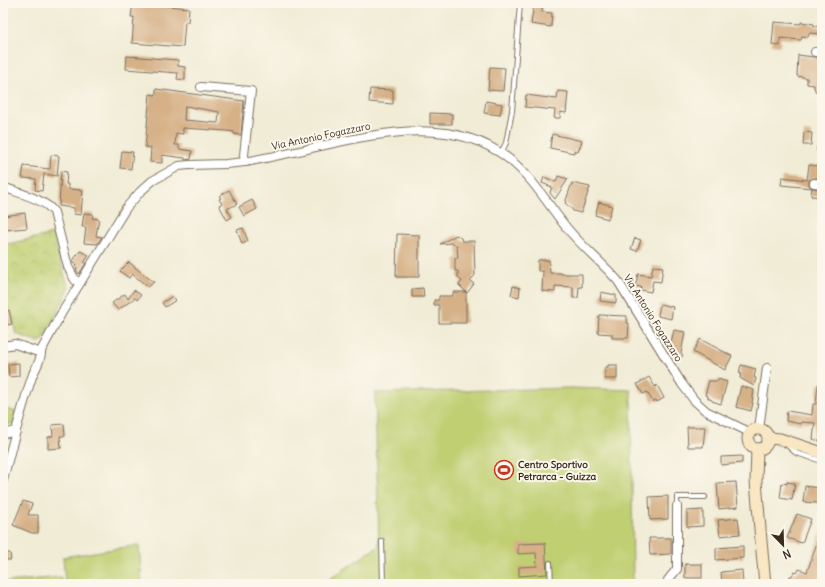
<svg xmlns="http://www.w3.org/2000/svg" width="825" height="587" font-family="Delius,sans-serif">
<defs>
<pattern id="park-crowns" width="20" height="18" patternUnits="userSpaceOnUse"><rect width="20" height="18" fill="#c0cf72"/><path d="M2 6a3 3 0 1 1 6 0M12 15a3 3 0 1 1 6 0" fill="none" stroke="#a6b262"/></pattern>
<pattern id="garden-dots" width="8" height="8" patternUnits="userSpaceOnUse"><rect width="8" height="8" fill="#c0cf72"/><path d="M2 2h.1M6 6h.1" fill="none" stroke="#a6b262" stroke-width="1.8" stroke-linecap="round"/></pattern>
</defs>
<rect width="100%" height="100%" fill="#fbf7ec"/>
<filter id="ink" filterUnits="userSpaceOnUse"><feTurbulence type="fractalNoise" baseFrequency=".025" numOctaves="2"/><feDisplacementMap in="SourceGraphic" scale="8" xChannelSelector="R" yChannelSelector="G"/><feConvolveMatrix kernelMatrix="1 2 1 2 8 2 1 2 1" color-interpolation-filters="sRGB"/></filter>
<filter id="wash" filterUnits="userSpaceOnUse"><feTurbulence type="fractalNoise" baseFrequency=".012" numOctaves="4" result="noise"/><feDisplacementMap in="SourceGraphic" scale="16" xChannelSelector="R" yChannelSelector="G"/><feGaussianBlur stdDeviation="0.9" result="paint"/><feColorMatrix in="noise" values="0 0 0 0 0 0 0 0 0 0 0 0 0 0 0 0 0 1.4 0 .05"/><feComposite in="paint" operator="in"/></filter>
<g filter="url(#wash)">
<rect width="100%" height="100%" fill="#f1ecd6"/>
<g fill="#c0cf72" stroke="#7e7c48">
<path d="M571,388L631,390L633,584H322L379,546L375,393Z"/>
<path d="M139,545L142,584H65L63,557Z"/>
<path d="M61,577L62,584H4V582Z"/>
</g>
<path fill="url(#park-crowns)" stroke="#7e7c48" d="M53,234L60,260L69,289L43,340L39,342L16,334L10,308L3,309V283L9,282L3,256V245Z"/>
<path fill="url(#garden-dots)" stroke="#7e7c48" d="M3,408L16,412L14,423L3,426Z"/>
<g id="blocks">
<g fill="#d6b086" fill-rule="evenodd">
<path d="M133,3L189,8L188,22H185L183,47L132,43L134,17H131Z"/>
<path d="M534,3H543L542,12L552,13L551,27L531,24Z"/>
<path d="M774,22L801,24V22L814,24V26L822,27V34L809,33L808,37L802,36L801,40L780,38V46L772,45Z"/>
<path d="M798,55L822,58V92L815,91V89L814,88V85L807,84V78L797,76Z"/>
<path d="M127,56L178,60V66L185,67V80L177,79L178,73L126,69Z"/>
<path d="M490,67L505,68L503,91L488,90Z"/>
<path d="M156,89L244,101L241,135L234,134V132L227,131L183,128V134L176,133L175,145H179V149L192,151L191,159L185,160V158L162,155V163L150,162L151,148L145,147L150,94L156,95ZM185,106L219,112L218,123L184,120Z"/>
<path d="M370,89L393,90V104L369,102Z"/>
<path d="M558,91L568,92L566,113L561,112L560,118H554L555,110L525,107L526,95L557,99Z"/>
<path d="M486,101L502,104L500,115L484,113Z"/>
<path d="M430,113L452,114V124H430Z"/>
<path d="M804,132L812,133L811,145H803Z"/>
<path d="M552,134L582,141L578,152L574,150V153L550,148Z"/>
<path d="M122,151L133,152L131,169L120,168Z"/>
<path d="M51,155L59,156L57,176L44,174L42,191L35,190L36,179L22,178L24,166L50,169Z"/>
<path d="M809,165L822,166V178H814L809,180V185L812,188L781,185L782,177L807,180Z"/>
<path d="M61,171L67,172L66,184H68V189L83,190L81,215L74,214V208L59,206Z"/>
<path d="M558,176L568,179L555,199L550,193L552,187L542,183L544,177L556,182Z"/>
<path d="M572,183L590,187L581,213L573,211V210L565,203Z"/>
<path d="M812,188L821,189V197L811,196Z"/>
<path d="M229,190L237,204L227,209L232,217L227,220L219,205L222,204L219,199L221,198L219,196Z"/>
<path d="M252,200L257,209L244,216L239,207Z"/>
<path d="M599,202L612,206L608,219L595,215Z"/>
<path d="M25,213L27,228L4,230L3,216Z"/>
<path d="M84,213L93,214L92,218L99,219L96,236L102,237L97,244L84,243L86,227H82Z"/>
<path d="M243,228L248,241L242,244L237,230Z"/>
<path d="M397,234L419,235V277H396Z"/>
<path d="M456,235L461,238L462,241H474L475,275L470,281L474,284L467,293L459,285L462,281L458,278V271H455V258H458L457,246L453,243L440,244Z"/>
<path d="M635,238L641,240L637,251L631,249Z"/>
<path d="M80,251L89,255L84,263H86L79,274L76,270L77,268L75,266L76,263L72,262Z"/>
<path d="M538,260H549L550,273H561V274H582V287H579L578,298H573V287L555,286V292L542,291L543,271H538Z"/>
<path d="M129,262L143,274L154,282L148,287L132,274L129,278L120,271Z"/>
<path d="M653,266L663,267L661,282L653,281L651,292L640,290L641,287L635,286L638,274L651,276Z"/>
<path d="M513,286L520,288L519,297L511,295Z"/>
<path d="M423,288L424,297H412V289Z"/>
<path d="M134,290L141,295L137,300L135,298L118,310L112,303L125,294L128,299Z"/>
<path d="M453,292H466V323H439V305H434V300H439V296H453Z"/>
<path d="M601,292L616,295V303L600,301Z"/>
<path d="M172,296L176,300L165,307L162,303Z"/>
<path d="M660,304L673,307L671,319L658,316Z"/>
<path d="M9,310L12,324L3,326V312Z"/>
<path d="M599,315L627,316V323H629L628,338H612V334L598,333Z"/>
<path d="M674,330L685,332L681,353L683,355L679,360L669,351Z"/>
<path d="M700,339L732,356L725,370L693,352Z"/>
<path d="M19,363V376L9,377L8,364Z"/>
<path d="M608,365H617V379H605V367H608Z"/>
<path d="M741,365L756,369L754,377L756,378L754,386L740,378L741,373H739Z"/>
<path d="M649,377L655,387L657,385L664,398L657,402L656,400L653,402L647,392L643,394L637,384Z"/>
<path d="M718,379L727,382L721,404L712,401V400L708,398V396L705,395L709,381H718Z"/>
<path d="M818,384L822,385V442L813,439L815,423L801,422V424L786,421L787,411L812,415L813,404H816Z"/>
<path d="M741,386L754,390L752,403H753L751,411L736,407Z"/>
<path d="M64,424L65,436H60L61,448L48,449V437L53,436L52,425Z"/>
<path d="M687,427H705L703,447H688Z"/>
<path d="M742,456V463L721,465V457Z"/>
<path d="M736,482L738,507L719,509L717,483Z"/>
<path d="M787,482L795,483L792,500L780,498L782,483L787,484Z"/>
<path d="M805,486L819,488L818,503L803,502Z"/>
<path d="M668,496V519L650,520L649,497Z"/>
<path d="M23,501L32,504L28,515H38V533H32L13,525Z"/>
<path d="M703,510V526L687,527V511Z"/>
<path d="M797,514L811,519L802,543L787,538Z"/>
<path d="M738,518L740,534L720,536L718,520Z"/>
<path d="M821,531L822,584H791L792,583L788,582L790,576H792L794,572L797,573L799,569L807,572Z"/>
<path d="M649,538H671V554L650,555Z"/>
<path d="M545,543L547,574L519,576V567L537,566L536,553L518,554V544Z"/>
<path d="M743,546V558L716,560V548Z"/>
<path d="M3,553H10L11,560H3Z"/>
<rect x="685" y="564" width="17" height="14"/>
<path d="M742,570L743,584H722L721,572Z"/>
</g>
</g>
</g>
<g filter="url(#ink)">
<use href="#blocks" fill-opacity="0" stroke="#7b6e5e" stroke-width="1"/>
<g fill="none" stroke-linecap="round" stroke-linejoin="round">
<defs>
<g id="lane">
<path d="M501,153L506,143L512,111L520,3"/>
<path d="M788,446L796,453L822,461"/>
<path d="M677,506V497H705"/>
<path d="M382,541L383,584"/>
<path d="M550,563L551,584"/>
<path d="M588,584L612,583"/>
</g>
<g id="street">
<path d="M815,52L822,53"/>
<path d="M201,87L251,91L244,155L245,162"/>
<path d="M821,149H822"/>
<path d="M814,183L822,184"/>
<path d="M3,187C18,193 45,199 54,212L68,267L75,280L80,283"/>
<path d="M3,346L15,344L38,352L41,351"/>
<path d="M759,429L767,368"/>
<path d="M3,434L16,431"/>
<path d="M3,480C12,445 21,409 33,374C36,367 42,359 41,351L61,314L126,208L140,192L152,181L179,166L189,165L226,164L245,162C269,157 293,153 316,147C380,133 453,115 509,159C533,178 547,203 566,227C581,246 602,262 618,281L682,384L694,400L706,411L751,433"/>
<path d="M668,584V580L677,569V506"/>
</g>
<g id="secondary">
<circle cx="758" cy="439" r="10"/>
<path d="M769,438L780,439L822,453"/>
<path d="M757,449L756,481L761,541L765,584"/>
</g>
</defs>
<use href="#lane" stroke="#7b6e5e" stroke-width="6"/>
<use href="#street" stroke="#7b6e5e" stroke-width="10"/>
<use href="#secondary" stroke="#7b6e5e" stroke-width="13"/>
<use href="#lane" stroke="#fff" stroke-width="4"/>
<use href="#street" stroke="#fff" stroke-width="8"/>
<use href="#secondary" stroke="#f9e7c3" stroke-width="11"/>
</g>
</g>
<defs>
<symbol id="stadium-ring" viewBox="-11 -11 22 22"><circle r="9.5" fill="#fbf7ec" stroke="#c8321e" stroke-width="1.5"/><path d="M0-5a6.5 5 0 1 0 0 10a6.5 5 0 1 0 0-10ZM-3.5-1.8h7v3.6h-7Z" fill="#c8321e"/></symbol>
</defs>
<g fill-rule="evenodd">
<use href="#stadium-ring" x="493" y="459" width="22" height="22"/>
</g>
<g text-anchor="middle" dominant-baseline="central" stroke-width="4" stroke-linejoin="round" paint-order="stroke">
<g font-size="10" fill="#3b2a1e" stroke="#fbf7ec">
<text transform="translate(321 136) rotate(-12)">Via Antonio Fogazzaro</text>
<text transform="translate(653 318) rotate(58)">Via Antonio Fogazzaro</text>
</g>
<g font-size="10" font-weight="bold" fill="#3b2a1e" stroke="#fbf7ec" text-anchor="start">
<text x="518" y="464">Centro Sportivo<tspan x="518" dy="12">Petrarca - Guizza</tspan></text>
</g>
</g>
<rect width="825" height="587" fill="none" stroke="#fbf7ec" stroke-width="16"/>
<g transform="translate(783 545) rotate(157)" stroke="#fbf7ec" stroke-width="3" paint-order="stroke">
<path d="M0-3L7 15L0 10L-7 15Z" fill="#3b2a1e"/>
<text y="-6" font-size="11" font-weight="bold" text-anchor="middle" fill="#3b2a1e">N</text>
</g>
</svg>
